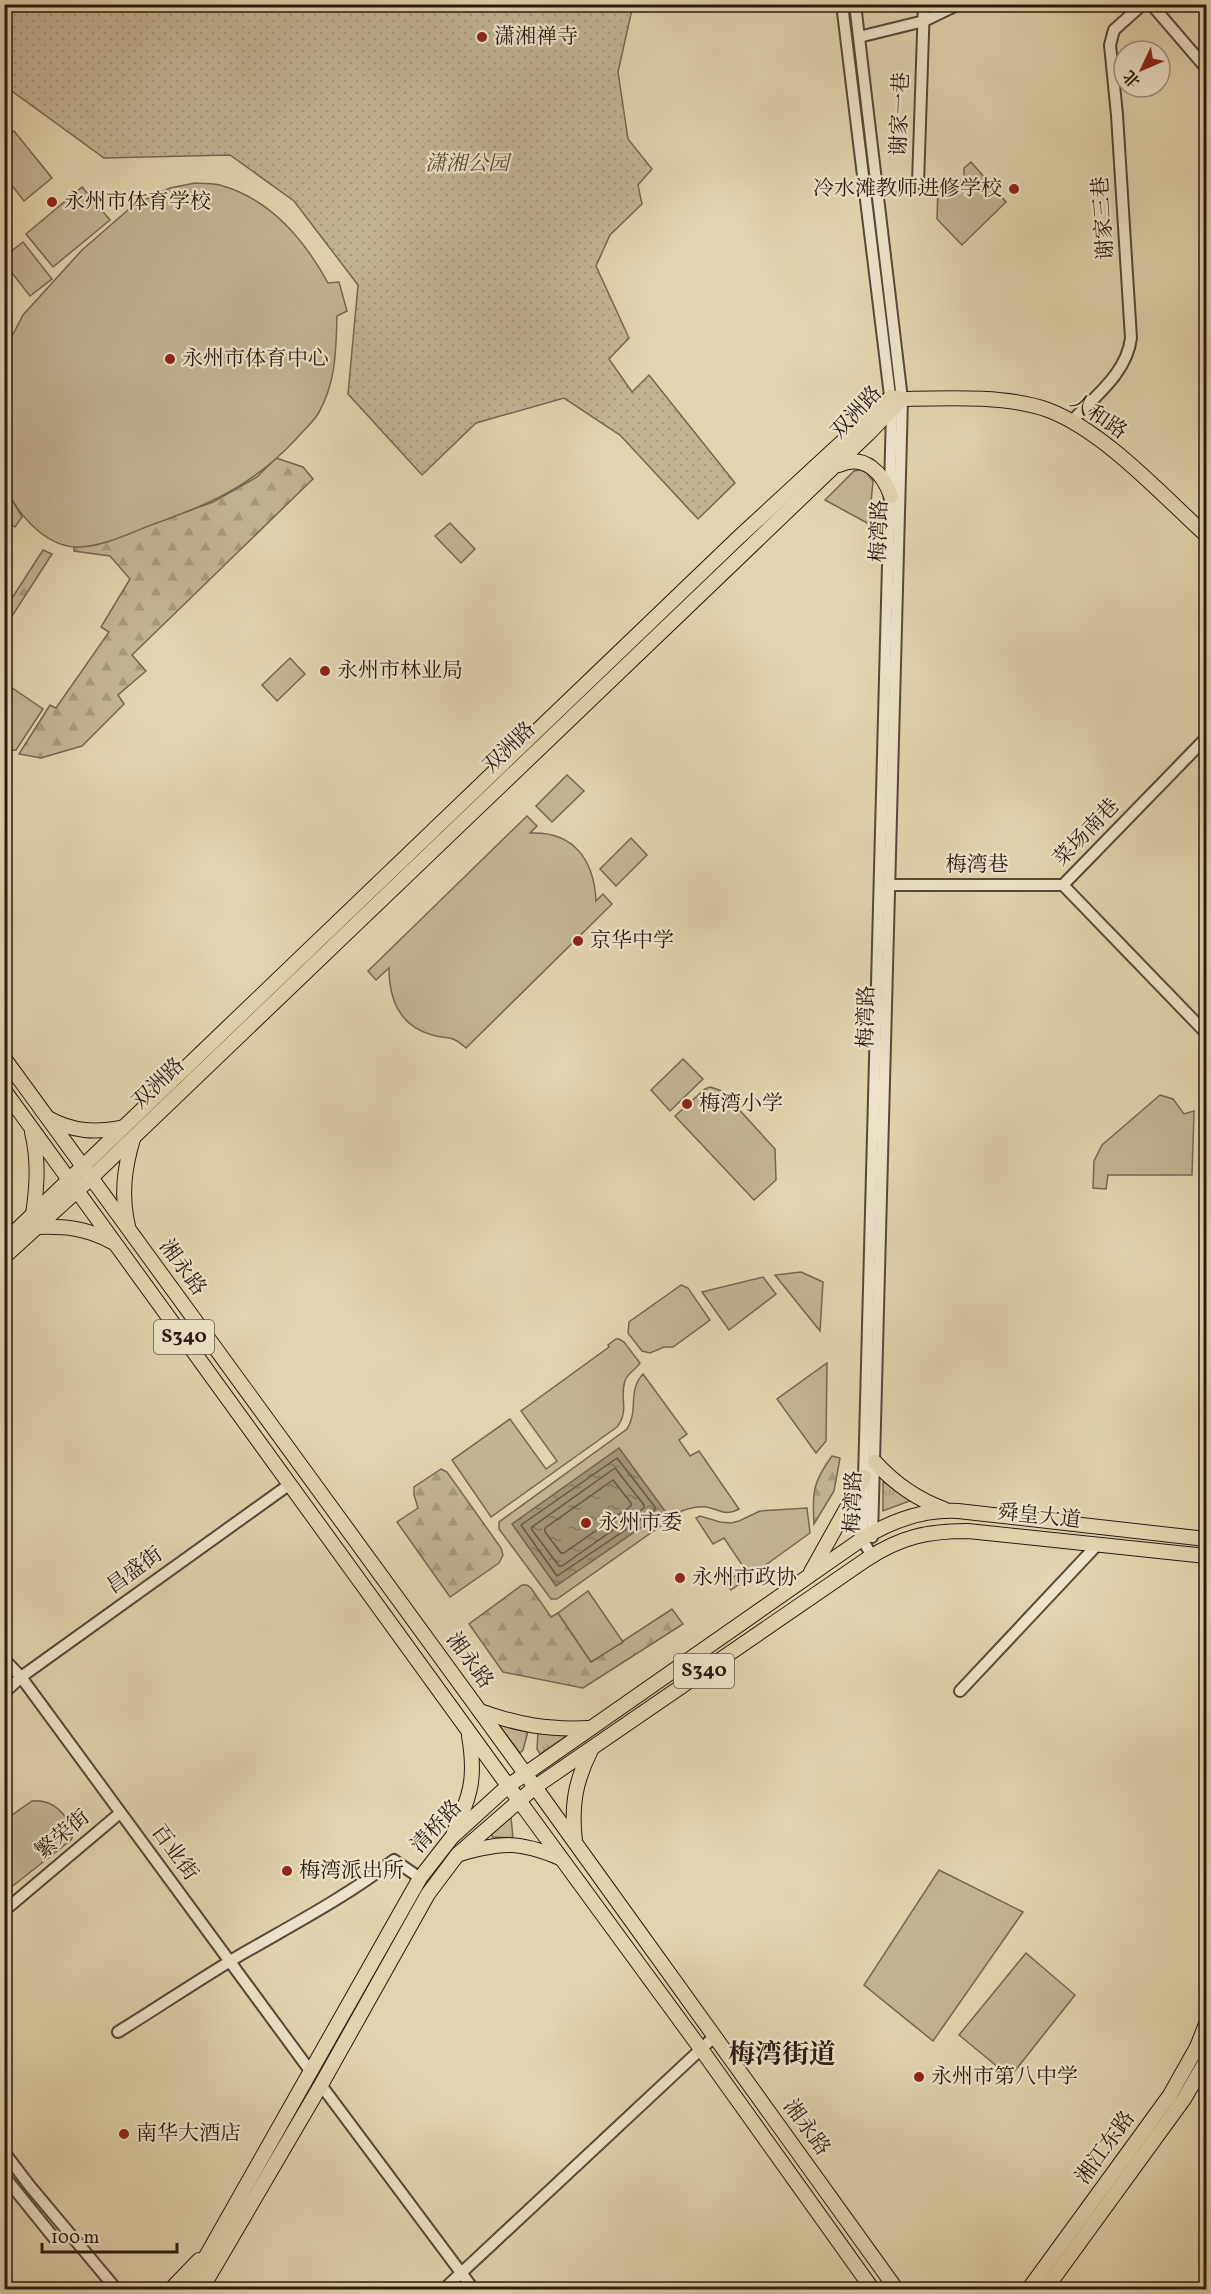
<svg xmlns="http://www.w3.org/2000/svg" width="1211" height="2294" font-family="Vollkorn,'Noto Serif SC',serif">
<defs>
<pattern id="grass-tufts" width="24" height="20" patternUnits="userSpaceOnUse" patternTransform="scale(1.5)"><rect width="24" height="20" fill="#c2b493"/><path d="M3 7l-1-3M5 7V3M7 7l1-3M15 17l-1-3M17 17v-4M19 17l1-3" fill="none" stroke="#a79a7e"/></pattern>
<pattern id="forest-firs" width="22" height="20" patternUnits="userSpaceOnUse" patternTransform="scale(1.5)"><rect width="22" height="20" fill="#c2b493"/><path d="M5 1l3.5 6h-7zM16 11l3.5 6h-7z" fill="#a79a7e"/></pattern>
<pattern id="park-dots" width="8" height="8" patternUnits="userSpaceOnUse" patternTransform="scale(1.5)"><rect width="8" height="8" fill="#c2b493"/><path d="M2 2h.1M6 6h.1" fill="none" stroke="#a79a7e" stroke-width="1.8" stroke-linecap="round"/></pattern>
<pattern id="water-ripples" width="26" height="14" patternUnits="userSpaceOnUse" patternTransform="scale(1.5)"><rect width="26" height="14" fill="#a29479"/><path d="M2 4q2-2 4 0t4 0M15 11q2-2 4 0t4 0" fill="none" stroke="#847862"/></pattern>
</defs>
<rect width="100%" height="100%" fill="#e1d4ae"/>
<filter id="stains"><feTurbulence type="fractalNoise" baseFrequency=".00333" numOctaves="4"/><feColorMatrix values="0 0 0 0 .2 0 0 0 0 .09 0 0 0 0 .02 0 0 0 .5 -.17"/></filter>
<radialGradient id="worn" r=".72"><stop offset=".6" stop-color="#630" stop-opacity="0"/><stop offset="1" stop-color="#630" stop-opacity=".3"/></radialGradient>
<g fill="url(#grass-tufts)" stroke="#766652" stroke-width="1.5">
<path d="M4,486L22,517L15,527L5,520Z"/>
<path d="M883,1482H884L912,1500L883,1511Z"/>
<path d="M498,1724L528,1731L523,1750L520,1753Z"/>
<path d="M538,1732L564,1735L565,1737L540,1754L537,1749Z"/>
<path d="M511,1817L513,1838L492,1837V1834Z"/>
</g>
<g fill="url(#forest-firs)" stroke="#766652" stroke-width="1.5">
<path d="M276,458L303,467L313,479L132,655L146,671L118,695L124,704L82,746L41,758L19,754L50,705L56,708L109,632L101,627L130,579L110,556L74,551V547L96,545L213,502L257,477Z"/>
<path d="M43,550L52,554L5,627V609Z"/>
<path d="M832,1456L840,1458L834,1491L814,1524C812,1492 813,1482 832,1456Z"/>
<path d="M441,1469L447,1472L501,1548L503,1555L499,1563L450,1597L397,1522L418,1508L414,1495V1487Z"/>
<path d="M522,1585H527L531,1588L551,1617L558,1613L591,1662L672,1609L683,1624L583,1688L503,1672L469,1624Z"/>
</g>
<path fill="url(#park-dots)" stroke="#766652" stroke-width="1.5" d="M5,4L633,5L618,72L628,139L652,169L638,185L642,204L610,235L596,266L629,338L609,359L632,392L649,375L735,483L698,519L620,435L564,398L476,423L422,475L348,394L358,285L294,201L230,155L104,158L5,86Z"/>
<g fill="#c2b493" stroke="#766652" stroke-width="1.5">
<path d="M14,131L52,178L24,201L5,177V138Z"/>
<path d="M971,162L1006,202L962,245L937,219L938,187L964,179V168Z"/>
<path d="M195,183C205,184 215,183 223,186C271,200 305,241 328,283L339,282L347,311L337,316C336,351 336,383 318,414C313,422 304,430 297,438C251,488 209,504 146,527C124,536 100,547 76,547C43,546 11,508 4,479L5,372L7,346L23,315L82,250L128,210L144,200L170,188Z"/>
<path d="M82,187L110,220L53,267L26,234Z"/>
<path d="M23,242L52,279L30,296L5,264V256Z"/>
<path d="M860,470L866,472L873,481L869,524L825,500L854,471Z"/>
<path d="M450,523L475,549L461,563L435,536Z"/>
<path d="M290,658L305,674L277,701L262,685Z"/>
<path d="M5,683L43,709L16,750L5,751Z"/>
<path d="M567,775L584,791L552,822L536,806Z"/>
<path d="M527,816L537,826L530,833C574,831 594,860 596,901L603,894L612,904L466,1048C450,1034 451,1040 432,1035C400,1026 389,999 389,968L376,980L368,971Z"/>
<path d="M631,838L647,855L616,886L600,869Z"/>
<path d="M683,1059L703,1079L670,1111L651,1090Z"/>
<path d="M710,1087L722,1091L775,1149L776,1180L754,1200L675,1116L705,1089Z"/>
<path d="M1160,1095L1173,1099L1184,1114L1194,1111L1192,1175H1108L1106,1189L1093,1188L1094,1161L1102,1145Z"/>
<path d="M801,1272L823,1282L820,1331L775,1275Z"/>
<path d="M763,1277L776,1294L729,1330L702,1292Z"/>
<path d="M681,1285L688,1288L710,1320L673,1347H664L650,1353L642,1351L628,1333L629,1322Z"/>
<path d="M616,1339H619L624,1342L640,1363C636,1370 627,1373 625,1381C619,1398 630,1410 617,1427L491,1517L452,1460L510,1419L546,1469L557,1461L521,1411L609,1347L608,1345Z"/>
<path d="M827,1363L826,1441L816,1453L777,1399Z"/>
<path d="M643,1374L687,1434L679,1440L690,1456L699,1451L739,1509C726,1517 718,1509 706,1507C697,1506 690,1508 682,1511L557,1599H551L499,1529V1522L627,1429C639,1410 627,1391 643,1374Z"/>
<path d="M807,1508L810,1533L731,1590L726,1582L745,1569L724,1538L713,1544L696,1518L700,1516L720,1522L731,1523L739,1521L760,1511Z"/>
<path d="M588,1591L623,1642L591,1662L558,1613Z"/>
<path d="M32,1801C53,1799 67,1814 74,1833L71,1840L5,1892V1820Z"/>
<path d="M939,1870L1023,1912L933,2041L864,1985Z"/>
<path d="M1026,1953L1075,1995L1010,2077L959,2035Z"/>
</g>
<path fill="url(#water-ripples)" stroke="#726350" stroke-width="1.5" d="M619,1448L665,1511L556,1586L512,1524Z"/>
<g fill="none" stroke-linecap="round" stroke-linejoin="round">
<g stroke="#665646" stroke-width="1.5">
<path d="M617,1458L655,1507V1510L557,1576L521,1525Z"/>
<path d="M615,1468L644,1505V1508L562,1566H559L532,1530V1527Z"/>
<path d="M613,1480L631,1503V1506L564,1553H561L545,1532V1528Z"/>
</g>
<defs>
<g id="minor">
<path d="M842,4L892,412L863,1517L862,1539L872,1556"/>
<path d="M855,4L902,399L872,1537"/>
<path d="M1151,4L1206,68"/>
<path d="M859,37L924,21L959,4"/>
<path d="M878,189L918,183L924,4"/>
<path d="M1072,421C1094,397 1127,373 1131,338L1117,115L1110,45L1114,30L1143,4"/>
<path d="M1206,738L1063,885L1206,1033"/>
<path d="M890,885H1063"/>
<path d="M4,1659L21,1677L311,2072"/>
<path d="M960,1691L1098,1544"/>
<path d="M4,1693L21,1677L290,1484"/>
<path d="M4,1911L120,1813"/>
<path d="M118,2032C160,2006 200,1979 242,1954C294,1924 346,1897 394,1860L420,1878"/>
<path d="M321,2085L474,2290"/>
<path d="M4,2152L29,2185L117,2290"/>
<path d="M4,2176L54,2238"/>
<path d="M443,2290L715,2036"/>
</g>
<g id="major">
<path d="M839,465C864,453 883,473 891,496"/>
<path d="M4,1058L535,1787L897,2290"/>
<path d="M4,1090L501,1776L701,2049L873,2290"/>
<path d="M48,1118C73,1132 96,1133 124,1127"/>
<path d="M32,1132C39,1161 37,1186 33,1215"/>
<path d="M128,1226C121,1196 124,1169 133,1139"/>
<path d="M36,1227C65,1226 87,1228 112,1242"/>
<path d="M4,1242L738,538L891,397L902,399C946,398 1007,395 1048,410C1104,431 1162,495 1206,535"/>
<path d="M4,1257L91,1178L868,434L902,399"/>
<path d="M875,1462C895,1484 916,1499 944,1509"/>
<path d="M811,1572L864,1477"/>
<path d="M480,1711C519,1725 548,1730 589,1728"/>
<path d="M454,1832C471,1795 476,1777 469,1736"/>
<path d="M575,1841C571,1806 575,1782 591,1750"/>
<path d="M460,1854C502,1842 519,1841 560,1858"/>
<path d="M170,2290L199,2260"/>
<path d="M187,2290L420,1878L452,1837L508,1786L862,1539C891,1521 923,1509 958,1511L1206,1539"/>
<path d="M201,2290L321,2085L428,1894L458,1854L535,1787L867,1559C901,1537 927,1531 968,1531L1206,1556"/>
<path d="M1028,2290L1170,2095L1197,2047L1206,2024"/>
<path d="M1045,2290L1184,2099L1206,2061"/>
</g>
</defs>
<use href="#minor" stroke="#574839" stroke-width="14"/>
<use href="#major" stroke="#291912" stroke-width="16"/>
<use href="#minor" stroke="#ece3ca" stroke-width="10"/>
<use href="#major" stroke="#e1d4ae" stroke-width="14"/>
</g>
<g fill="#8f2418" stroke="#ece3ca" stroke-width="2">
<circle cx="482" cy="37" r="6"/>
<circle cx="1014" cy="189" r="6"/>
<circle cx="52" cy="202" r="6"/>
<circle cx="170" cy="359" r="6"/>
<circle cx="325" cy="671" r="6"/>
<circle cx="578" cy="941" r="6"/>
<circle cx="687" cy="1104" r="6"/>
<circle cx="586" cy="1523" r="6"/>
<circle cx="680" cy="1578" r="6"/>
<circle cx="287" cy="1871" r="6"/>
<circle cx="919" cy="2077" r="6"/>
<circle cx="124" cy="2134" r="6"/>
</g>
<g text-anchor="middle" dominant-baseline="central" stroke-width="4.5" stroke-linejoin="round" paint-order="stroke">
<g fill="#ece3ca" stroke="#645649" stroke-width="1.5">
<rect x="154" y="1320" width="60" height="34" rx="4.5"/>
<rect x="674" y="1654" width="60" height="34" rx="4.5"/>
</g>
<g font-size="20" font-weight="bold" fill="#291912">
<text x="184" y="1337">S340</text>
<text x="704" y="1671">S340</text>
</g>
<g font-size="21" fill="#291912" stroke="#ece3ca" text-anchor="start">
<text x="494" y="37">潇湘禅寺</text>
<text x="1002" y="189" text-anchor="end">冷水滩教师进修学校</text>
<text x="64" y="202">永州市体育学校</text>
<text x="182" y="359">永州市体育中心</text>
<text x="337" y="671">永州市林业局</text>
<text x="590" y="941">京华中学</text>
<text x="699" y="1104">梅湾小学</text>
<text x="598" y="1523">永州市委</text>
<text x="692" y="1578">永州市政协</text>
<text x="299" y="1871">梅湾派出所</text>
<text x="931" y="2077">永州市第八中学</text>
<text x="136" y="2134">南华大酒店</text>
</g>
<g font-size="21" fill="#291912" stroke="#ece3ca">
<text transform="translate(901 114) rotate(-88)">谢家一巷</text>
<text transform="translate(1104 218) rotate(-94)">谢家三巷</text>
<text transform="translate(857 413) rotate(-47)">双洲路</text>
<text transform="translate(1098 417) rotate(34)">人和路</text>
<text transform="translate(880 531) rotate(-88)">梅湾路</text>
<text transform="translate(510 748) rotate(-44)">双洲路</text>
<text transform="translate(1087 833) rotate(-46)">菜场南巷</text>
<text x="977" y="865">梅湾巷</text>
<text transform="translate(867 1017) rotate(-89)">梅湾路</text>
<text transform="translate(159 1084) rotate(-44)">双洲路</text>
<text transform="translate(182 1268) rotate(54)">湘永路</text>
<text transform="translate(854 1502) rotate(-88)">梅湾路</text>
<text transform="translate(1039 1517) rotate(6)">舜皇大道</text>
<text transform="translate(135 1571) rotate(-36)">昌盛街</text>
<text transform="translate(469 1661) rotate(54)">湘永路</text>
<text transform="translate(437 1827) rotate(-47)">清桥路</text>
<text transform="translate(63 1835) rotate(-40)">繁荣街</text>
<text transform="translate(174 1853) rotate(54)">百业街</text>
<text transform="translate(806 2128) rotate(54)">湘永路</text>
<text transform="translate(1106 2148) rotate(-54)">湘江东路</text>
</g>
<g font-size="21" font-style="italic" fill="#574839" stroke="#ece3ca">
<text x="467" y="164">潇湘公园</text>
</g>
<g font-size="27" font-weight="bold" fill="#291912" stroke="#ece3ca">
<text x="782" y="2056">梅湾街道</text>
</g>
</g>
<rect width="1211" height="2294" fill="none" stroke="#e1d4ae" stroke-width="24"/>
<rect x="6" y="6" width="1199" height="2282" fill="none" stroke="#291912" stroke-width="3"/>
<rect x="12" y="12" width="1187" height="2270" fill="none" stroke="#291912" stroke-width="1.5"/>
<g transform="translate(1142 69) rotate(226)"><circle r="28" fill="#ece3ca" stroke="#9e9280" stroke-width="1.5"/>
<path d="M0-4.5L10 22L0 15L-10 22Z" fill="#8f2418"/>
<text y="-9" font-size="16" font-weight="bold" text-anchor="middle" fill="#291912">北</text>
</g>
<path d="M42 2243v9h135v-9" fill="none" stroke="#291912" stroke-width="3"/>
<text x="51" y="2243" font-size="18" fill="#291912" stroke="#ece3ca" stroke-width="4.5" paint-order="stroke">100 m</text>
<rect width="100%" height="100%" filter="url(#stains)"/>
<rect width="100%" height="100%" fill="url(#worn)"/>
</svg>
